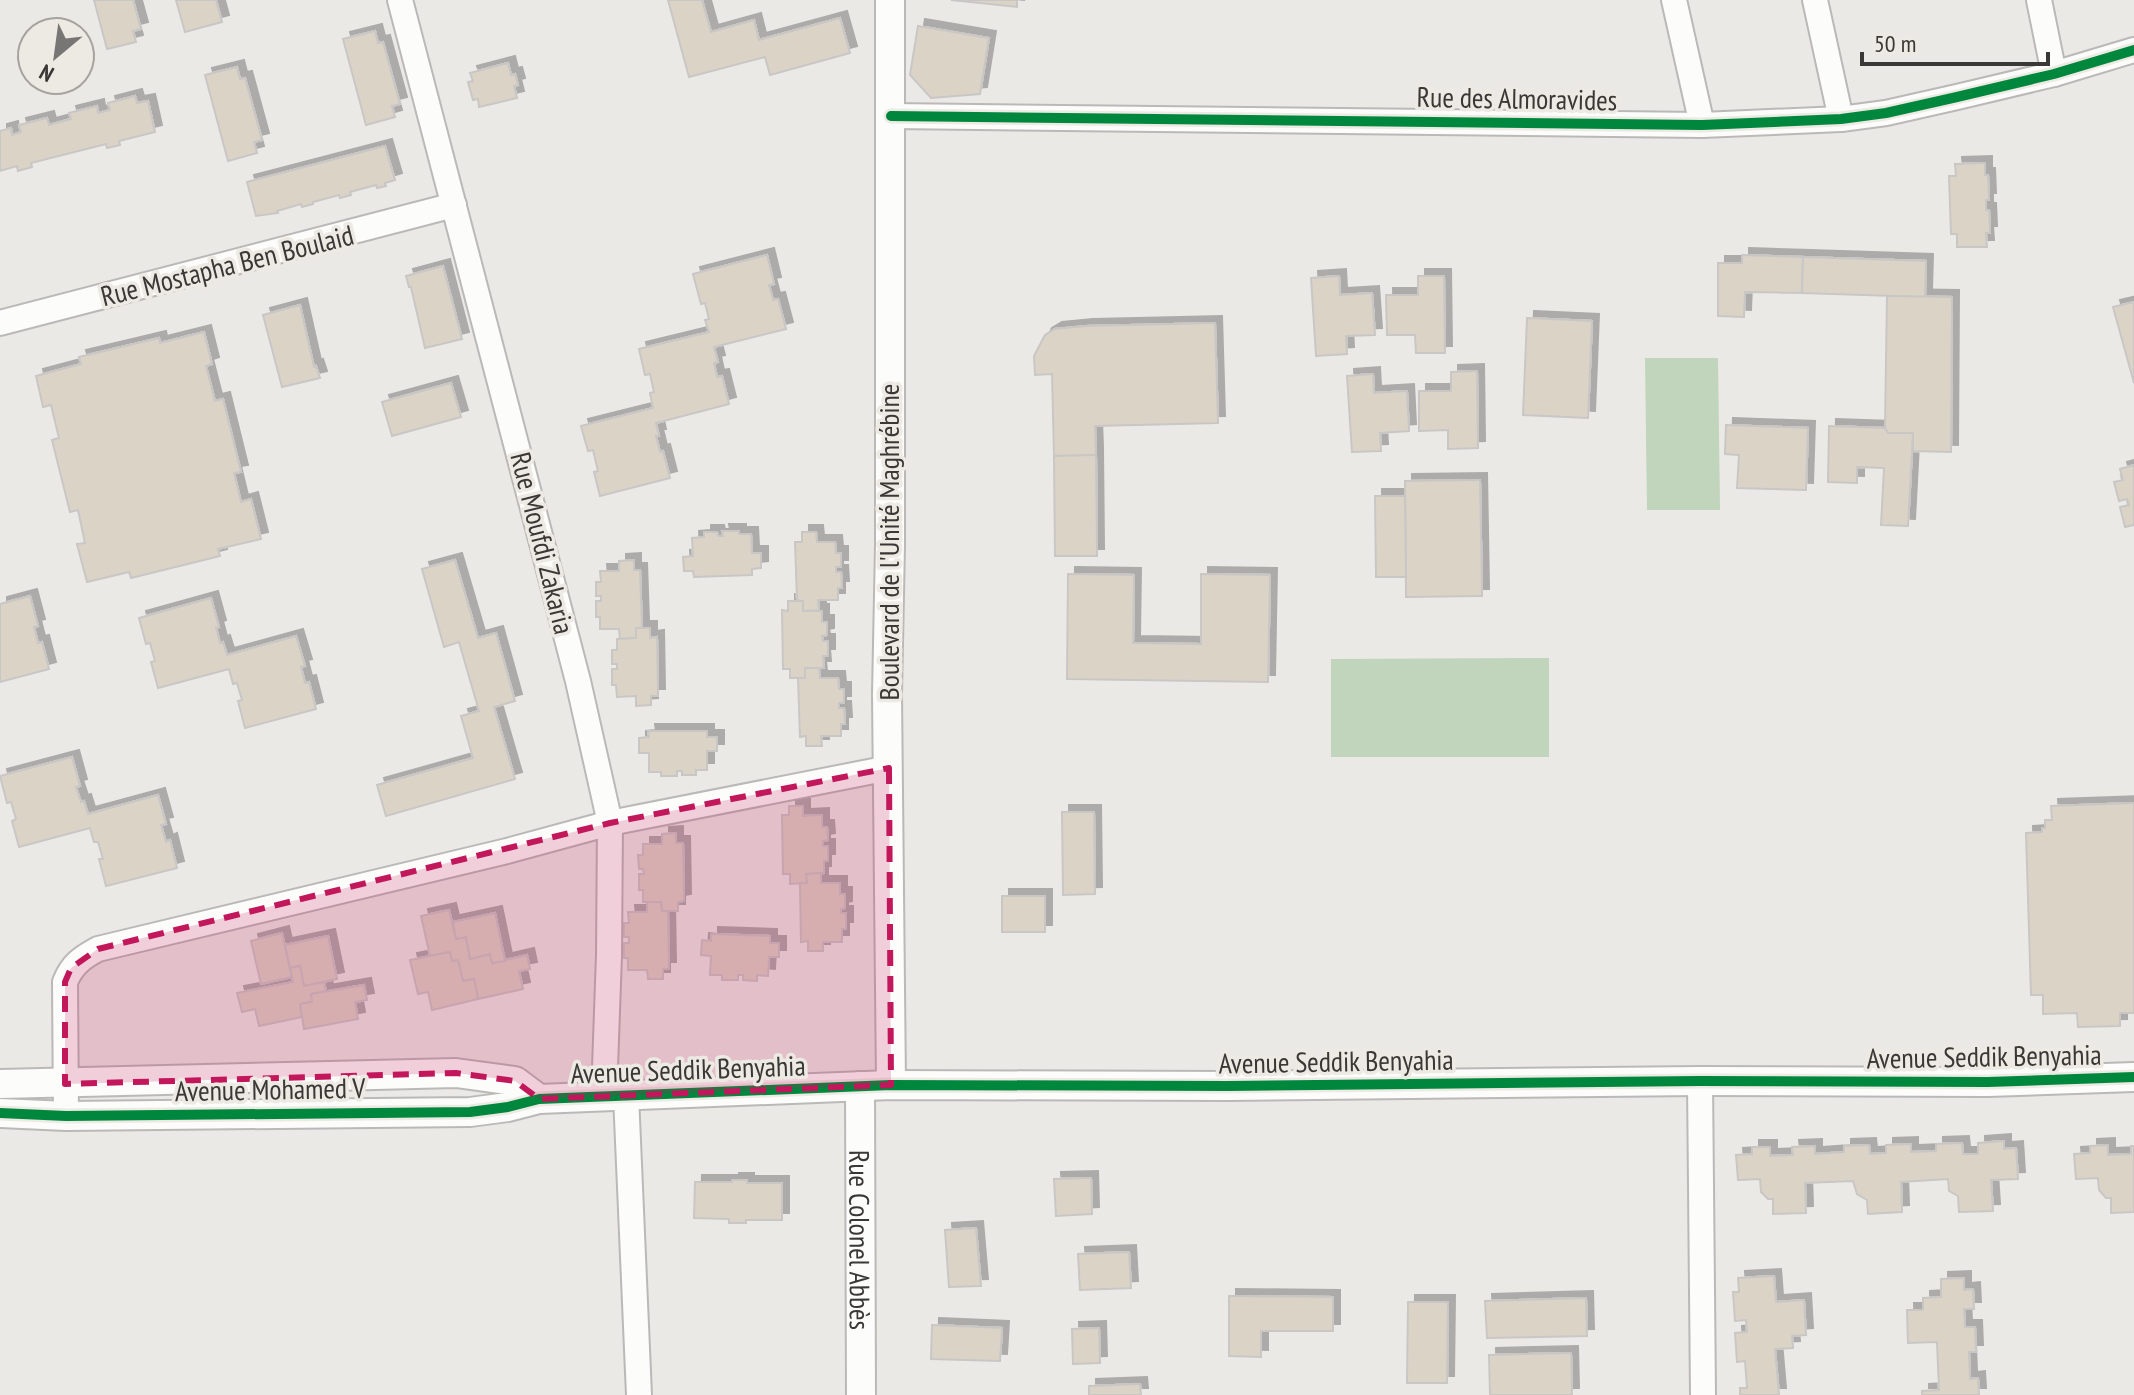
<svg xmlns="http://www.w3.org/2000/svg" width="2134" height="1395" font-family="'PT Sans Narrow',sans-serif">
<defs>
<filter id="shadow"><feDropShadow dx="7" dy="-7" stdDeviation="0" flood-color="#0004"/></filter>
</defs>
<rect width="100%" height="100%" fill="#ebe9e6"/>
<g fill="#c0d5bb">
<path d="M1645,358H1718L1720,510H1647Z"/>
<path d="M1549,658V757H1331V659Z"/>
</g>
<g fill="#dbd4c6" stroke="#c9c7c6" stroke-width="2" filter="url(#shadow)">
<path d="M94,0H133L141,29L133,31L136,42L107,49Z"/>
<path d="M176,0H216L222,22L185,32Z"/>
<path d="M668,0H702L711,32L754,20L759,40L840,18L850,53L770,75L765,57L689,77Z"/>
<path d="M951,0H1017V7Z"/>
<path d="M918,26L989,38L980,94L931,98L910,75Z"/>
<path d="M375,31L378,43L383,42L400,104L392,106L395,117L366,125L343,39Z"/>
<path d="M508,63L511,75L515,74L518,85L514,86L517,98L479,107L478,99L473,100L468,82L473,81L470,73Z"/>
<path d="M237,67L240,79L245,78L262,140L254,142L257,153L228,161L205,75Z"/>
<path d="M135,96L137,103L148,101L155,132L119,141L120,145L107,148L106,144L31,163L32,167L18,171L17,166L0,171V131L11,128L12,135L21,132L19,125L47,118L49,125L71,119L69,113L97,106L98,113L110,110L108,103Z"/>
<path d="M385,146L395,180L385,183L386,186L377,188L376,185L350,192L351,195L340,198L339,195L313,202V204L302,207L301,204L277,211L278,213L256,216L247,182Z"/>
<path d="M1985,163V175H1988L1989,200H1986V210H1989L1990,233H1986L1987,247H1957V234H1951L1949,176H1956L1955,164Z"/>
<path d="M767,255L774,284L769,285L773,300L778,299L786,329L714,347L718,362L714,363L717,377L722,376L729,404L656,423L659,436H656L660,452L663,451L670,478L600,496L594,472L598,471L593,450L588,451L581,426L653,408L650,393L654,392L650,374L645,375L639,349L709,332L705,320L709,319L705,303L701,304L693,274Z"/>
<path d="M1742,255L1803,257L1802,293L1745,292L1744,317L1718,316V263H1742Z"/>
<path d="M1803,257L1926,261L1925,297L1802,293Z"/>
<path d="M443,266L462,339L425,348L411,287H409L406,276Z"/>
<path d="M1339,276L1340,295L1372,293L1375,335L1346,336L1347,354L1316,356L1311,278Z"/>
<path d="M1418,276H1444L1445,353H1416L1415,335H1387L1386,295H1418Z"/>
<path d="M1887,296L1952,297L1951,452L1913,451V433H1888L1885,428Z"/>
<path d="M2134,302V383L2113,307Z"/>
<path d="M300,305L314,367L316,366L320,378L282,387L263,315Z"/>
<path d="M1527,318L1592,321L1588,418L1523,415Z"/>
<path d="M1215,323L1218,423L1095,426L1096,455L1054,456L1052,374L1035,375L1034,356L1045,335L1055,329L1086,326Z"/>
<path d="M204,332L212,364L206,366L215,401L223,399L241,472L234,473L241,502L251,499L261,539L218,549L220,556L131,578L129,572L87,582L77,544L85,543L78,510L70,512L52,440L59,438L51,405L43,407L36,376L81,364L79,357L159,338L160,343Z"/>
<path d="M1477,371L1478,448L1448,449V430L1419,431V391H1451V372Z"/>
<path d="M1373,374L1374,393L1407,391L1409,431L1380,433L1381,451L1352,452L1347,376Z"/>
<path d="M451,383L461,417L392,436L382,402Z"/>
<path d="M1726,425L1808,428L1806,490L1737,488L1739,455L1725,454Z"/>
<path d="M1829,426L1885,428L1888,433H1913L1908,526L1881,525L1884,468L1857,467V483L1828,482Z"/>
<path d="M1096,455L1097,556H1055L1054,456Z"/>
<path d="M2134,465V525L2125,527L2120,507L2129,505L2127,499L2119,501L2114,482L2123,480L2120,469Z"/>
<path d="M1480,480L1482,596L1406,597L1405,481Z"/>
<path d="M1375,496H1405L1406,577H1376Z"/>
<path d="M722,531H739V534H751L752,553H761V568L752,569V575L694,577L693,571H684L683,557L693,556L692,538L704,537V532H717L718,536H723Z"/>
<path d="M802,532H816L817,542H835L836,553H841V567H836V572H841L842,588H838V600H818L819,610L803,611V601L797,600L795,542H802Z"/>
<path d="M455,560L478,638L496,633L515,701L494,707L515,779L386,816L377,785L473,758L461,716L479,711L459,642L444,647L422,569Z"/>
<path d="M634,560V570H640L642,628H636V638L620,639L619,629H600V617H596V601H601V596H596V582H601L600,571H619V561Z"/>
<path d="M1068,574L1134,575L1133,643L1201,644V574L1270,575L1268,682L1067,679Z"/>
<path d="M30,596L38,626L34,627L38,643L42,642L49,669L0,682V604Z"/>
<path d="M211,598L219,627L216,628L220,643L223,642L227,655L296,636L305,666L301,667L305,683L309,682L316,709L245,728L238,701L242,700L237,683L233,684L229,669L158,688L151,662L155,661L150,643L146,644L139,618Z"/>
<path d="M788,601H803V611H822V622H827V635L822,636L823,641H828V656H823L824,668H805V678H790V669H783L782,610L788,611Z"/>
<path d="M636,628H650V638L657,637L658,696H651V705L636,706V696L617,697L616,685H612V669H617V664H612V650H617V639L636,638Z"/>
<path d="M805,668H819L820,678H838L839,689H844V703H839V708H844L845,724H841V736H821L822,746H806V736L800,737L798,678H805Z"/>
<path d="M648,731H707V737H717V751H707V770H696V775H682V771H677V776H661V772H649V753H639V738L649,737Z"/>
<path d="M72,757L80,786L76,787L81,802L84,801L88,814L158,795L166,824L161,825L166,842L170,840L177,868L106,886L99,859H103L98,842H94L90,828L19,847L12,821L16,819L11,802L7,803L0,776Z"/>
<path d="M2134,803V1013H2120V1026L2078,1027L2077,1013L2043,1014V995H2031L2026,833L2042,832V828H2045V820H2052L2051,806Z"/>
<path d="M789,806H803V816L822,815V827H827L828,840L823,841V846H828V861H824V873L806,874L807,883L790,884V874H783L782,815H789Z"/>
<path d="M1062,812H1094L1095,894L1063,895Z"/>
<path d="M676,833V843H683L684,901L678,902V911H662L661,902H643V890H639V874H644L643,869H639L638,855H643V844H662V834Z"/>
<path d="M821,873V883H840V894H845V908L841,909V913H846V929H842V942H823V951H808V941L801,942L800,883H807L806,874Z"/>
<rect x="1002" y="896" width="43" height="36"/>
<path d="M647,902H661L662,911H668L669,969H663V979H648L647,970H628V958H624V943H629V937H624V923H629L628,912H647Z"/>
<path d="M449,910L456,939L466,937L470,959L490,954L492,963L527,955L530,969L519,971L523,989L478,999L474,979L463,981L458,960L452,961L450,952L430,956L421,916Z"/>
<path d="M495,913L505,961L492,963L490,954L470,959L466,937L456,939L453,922Z"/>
<path d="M282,933L292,977L261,984L251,941Z"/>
<path d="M711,934L770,936V943H779V957H769L768,976L757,975V981L743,980V975H738V980H722V975H710L711,956L701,955L702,940L711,941Z"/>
<path d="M328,936L337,979L304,986L300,966L290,968L285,945Z"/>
<path d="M450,952L452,961L458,960L463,981L474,979L478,999L432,1010L428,992L418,994L410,960Z"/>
<path d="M300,966L304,986L324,982L326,991L311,994L312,1002L300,1004L302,1017L259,1026L255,1009L242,1012L237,993L293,982L290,968Z"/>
<path d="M364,985L367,1000L355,1002L358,1019L304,1029L300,1004L312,1002L311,994Z"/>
<path d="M2004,1141V1149L2016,1148L2018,1179L1991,1180L1993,1211L1959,1212L1958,1196L1949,1191L1948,1179L1901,1182L1902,1212L1868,1214L1867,1200L1857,1194L1853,1181L1805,1183L1806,1213L1773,1214V1199H1768L1761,1192L1760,1179L1738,1180L1736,1155L1752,1154V1147H1770V1156L1793,1155L1792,1147L1815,1146V1154L1844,1152V1146L1869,1145L1870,1154L1886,1153V1145L1911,1144V1152L1936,1151V1144L1962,1143L1963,1154H1978V1143Z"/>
<path d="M2108,1145V1155L2131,1154V1146H2134V1212L2111,1213V1198H2106L2099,1190L2098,1178L2076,1179L2074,1154L2090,1153V1146Z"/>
<path d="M1091,1178L1092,1214L1056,1216L1054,1179Z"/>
<path d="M732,1180H747V1183H782V1220H746V1223H729V1219L694,1218L695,1182H732Z"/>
<path d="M976,1228L981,1286L949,1287L945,1230Z"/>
<path d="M1129,1252L1131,1288L1080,1290L1078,1254Z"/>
<path d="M1774,1276L1776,1302L1804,1300L1806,1335L1792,1336L1793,1348L1775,1349L1779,1395H1740V1388H1747L1745,1361L1737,1362L1735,1333L1747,1332L1746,1320L1735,1321L1733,1292H1739L1738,1278Z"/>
<path d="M1964,1278V1290L1973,1289L1974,1309H1964L1965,1327H1975L1976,1352H1969L1970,1379L1978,1378L1979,1395H1922V1391L1939,1390L1937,1342L1908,1343L1907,1310H1923V1298L1941,1297V1279Z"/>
<path d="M1229,1296L1333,1297V1331H1261V1357L1229,1356Z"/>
<path d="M1586,1298L1587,1336L1487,1338L1485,1301Z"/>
<path d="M1408,1302H1448L1447,1383H1407Z"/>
<path d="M932,1325L1002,1328L1000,1361L931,1359Z"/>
<path d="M1099,1328L1100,1363L1073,1364L1072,1329Z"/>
<path d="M1571,1353L1572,1395H1490L1489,1355Z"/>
<path d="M1140,1384L1141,1395H1089V1386Z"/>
</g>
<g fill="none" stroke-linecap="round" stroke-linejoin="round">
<defs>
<g id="minor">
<path d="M400,0L578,681L610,823L609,955L604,1096"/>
<path d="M1674,0L1702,125"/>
<path d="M1815,0L1841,119"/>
<path d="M2039,0L2054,74"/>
<path d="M891,116L1702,125L1841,119L1886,113L1957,97L2054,74L2134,50"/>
<path d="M0,323L454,205"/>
<path d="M1700,1081L1703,1395"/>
<path d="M626,1095L639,1395"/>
<path d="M66,1116L65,982C72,965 81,958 98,949L507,851L610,823L889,768"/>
</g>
<g id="tertiary">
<path d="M890,0V545L887,694L891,1085"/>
<path d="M0,1084L456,1073L515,1081L539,1099"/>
<path id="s1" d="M860,1086L861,1395"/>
<path d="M0,1113L66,1116L470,1112L508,1107L539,1099L891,1085L1228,1086L1700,1081L1988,1082L2134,1077"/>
</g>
</defs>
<use href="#minor" stroke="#bab9b7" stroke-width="28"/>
<use href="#tertiary" stroke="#bab9b7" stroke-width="32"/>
<use href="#minor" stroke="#fcfcfb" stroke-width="24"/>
<use href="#tertiary" stroke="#fcfcfb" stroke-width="28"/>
<defs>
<g id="cycleway">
<path d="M891,116L1702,125L1841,119L1886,113L1957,97L2054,74L2134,50"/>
<path d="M0,1113L66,1116L470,1112L508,1107L539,1099L891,1085L1228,1086L1700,1081L1988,1082L2134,1077"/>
</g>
</defs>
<use href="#cycleway" stroke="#edeae4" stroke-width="15"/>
<use href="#cycleway" stroke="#00873e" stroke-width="10"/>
</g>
<path fill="#c2185b" fill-opacity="0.2" stroke="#c2185b" stroke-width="6" stroke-dasharray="16 10" stroke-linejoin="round" d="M889,768L891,1085L539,1099L515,1081L456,1073L65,1084V982L71,968L98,949L610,823Z"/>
<g text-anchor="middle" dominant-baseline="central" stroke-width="7" stroke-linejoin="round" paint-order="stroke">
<g font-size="28" fill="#393836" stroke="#edeae4">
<text transform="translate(1517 98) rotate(1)">Rue des Almoravides</text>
<text transform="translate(227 265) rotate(-14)">Rue Mostapha Ben Boulaid</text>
<text transform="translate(888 542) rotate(-90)">Boulevard de l'Unité Maghrébine</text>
<text transform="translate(543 543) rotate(76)">Rue Moufdi Zakaria</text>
<text transform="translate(1984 1056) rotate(-1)">Avenue Seddik Benyahia</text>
<text transform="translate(1336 1061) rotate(-1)">Avenue Seddik Benyahia</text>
<text transform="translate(688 1069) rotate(-2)">Avenue Seddik Benyahia</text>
<text transform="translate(270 1089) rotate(-1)">Avenue Mohamed V</text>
<text stroke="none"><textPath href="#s1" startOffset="154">Rue Colonel Abbès</textPath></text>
</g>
</g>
<g transform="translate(56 56) rotate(209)"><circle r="38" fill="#edeae4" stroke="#a5a39e" stroke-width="2"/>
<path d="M0-6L14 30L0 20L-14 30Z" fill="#777674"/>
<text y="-12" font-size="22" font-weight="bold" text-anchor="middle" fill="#393836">N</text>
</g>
<path d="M1862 52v12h186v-12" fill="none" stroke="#393836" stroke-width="4"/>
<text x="1874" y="52" font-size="24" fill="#393836" stroke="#edeae4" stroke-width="6" paint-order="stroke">50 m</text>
</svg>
